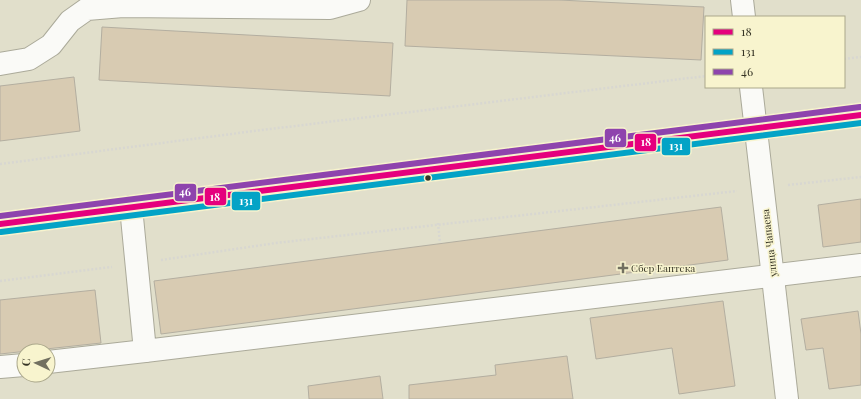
<svg xmlns="http://www.w3.org/2000/svg" width="861" height="399" font-family="'Playfair Display',serif">
<rect width="100%" height="100%" fill="#e1dfcb"/>
<g fill="#d8cbb2" stroke="#b3aea0">
<path d="M407,0H559L704,7L701,60L405,46Z"/>
<path d="M102,27L393,43L390,96L99,80Z"/>
<path d="M74,77L80,131L0,141V86Z"/>
<path d="M861,199V242L823,247L818,205Z"/>
<path d="M721,207L728,260L161,334L154,281Z"/>
<path d="M95,290L101,343L0,354V300Z"/>
<path d="M723,301L735,386L679,394L672,348L596,359L590,318Z"/>
<path d="M858,311L861,334V385L829,389L823,348L806,350L801,319Z"/>
<path d="M567,356L573,399H409V385L496,375L495,365Z"/>
<path d="M380,376L383,399H309L308,386Z"/>
</g>
<g fill="none" stroke-linecap="round" stroke-linejoin="round">
<defs>
<g id="minor">
<path d="M742,0L744,17"/>
<path d="M0,64L29,59L51,45L70,21L87,9L123,6L330,8L359,0"/>
<path d="M751,87L787,399"/>
<path d="M131,207L145,351L861,265"/>
<path d="M48,362L145,351"/>
<path d="M0,367L24,365"/>
</g>
<path id="major" d="M0,224L861,115"/>
</defs>
<use href="#minor" stroke="#abaa9a" stroke-width="24"/>
<use href="#major" stroke="#abaa9a" stroke-width="24"/>
<g stroke="#d8d7d1" stroke-width="2.5" stroke-dasharray="2 2" stroke-linecap="butt">
<path d="M844,59L861,57"/>
<path d="M0,164L262,130L706,76"/>
<path d="M788,185L861,177"/>
<path d="M438,223L440,243"/>
<path d="M161,260L276,243L737,191"/>
<path d="M0,281L112,267"/>
</g>
<use href="#minor" stroke="#fafaf7" stroke-width="22"/>
<use href="#major" stroke="#fafaf7" stroke-width="22"/>
<defs>
<path id="bus-1" d="M0,224L861,115"/>
<path id="bus-2" d="M1,232L861,123"/>
<path id="bus-3" d="M0,216L860,107"/>
</defs>
<use href="#bus-1" stroke="#f8f4ce" stroke-width="9"/>
<use href="#bus-2" stroke="#f8f4ce" stroke-width="9"/>
<use href="#bus-3" stroke="#f8f4ce" stroke-width="9"/>
<use href="#bus-1" stroke="#e5007d" stroke-width="6"/>
<use href="#bus-2" stroke="#03a3c6" stroke-width="6"/>
<use href="#bus-3" stroke="#8e44ad" stroke-width="6"/>
</g>
<circle fill="#373526" stroke="#f8f4ce" stroke-width="1.5" cx="428" cy="178" r="3.5"/>
<path fill="#727060" stroke="#f8f4ce" stroke-width="1.5" d="M621 262h4v4h4v4h-4v4h-4v-4h-4v-4h4z"/>
<g text-anchor="middle" dominant-baseline="central" stroke-width="3" stroke-linejoin="round" paint-order="stroke">
<g font-size="10" fill="#373526" stroke="#f8f4ce">
<text transform="translate(769 243) rotate(-97)">улица Чапаева</text>
</g>
<g font-size="10" fill="#373526" stroke="#f8f4ce" text-anchor="start">
<text x="631" y="268">Сбер Еаптека</text>
</g>
</g>
<g stroke="#f8f4ce" stroke-width="1.5">
<rect x="604" y="128" width="23" height="20" rx="4" fill="#8e44ad"/>
<rect x="634" y="133" width="23" height="19" rx="4" fill="#e5007d"/>
<rect x="661" y="137" width="30" height="19" rx="4" fill="#03a3c6"/>
<rect x="174" y="183" width="23" height="19" rx="4" fill="#8e44ad"/>
<rect x="204" y="187" width="23" height="19" rx="4" fill="#e5007d"/>
<rect x="231" y="191" width="30" height="20" rx="4" fill="#03a3c6"/>
</g>
<g font-size="11" text-anchor="middle" font-weight="bold" fill="#fff">
<text x="615" y="142">46</text>
<text x="646" y="146">18</text>
<text x="676" y="150">131</text>
<text x="185" y="196">46</text>
<text x="215" y="201">18</text>
<text x="246" y="205">131</text>
</g>
<rect x="705" y="16" width="140" height="72" fill="#f8f4ce" stroke="#aba88b"/>
<rect x="713" y="29" width="20" height="6" fill="#e5007d" stroke="#aba88b"/>
<text x="741" y="36" font-size="12" fill="#373526">18</text>
<rect x="713" y="49" width="20" height="6" fill="#03a3c6" stroke="#aba88b"/>
<text x="741" y="56" font-size="12" fill="#373526">131</text>
<rect x="713" y="69" width="20" height="6" fill="#8e44ad" stroke="#aba88b"/>
<text x="741" y="76" font-size="12" fill="#373526">46</text>
<g transform="translate(36 363) rotate(274)"><circle r="19" fill="#f8f4ce" stroke="#aba88b"/>
<path d="M0-3L7 15L0 10L-7 15Z" fill="#727060"/>
<text y="-6" font-size="11" font-weight="bold" text-anchor="middle" fill="#373526">С</text>
</g>
</svg>
